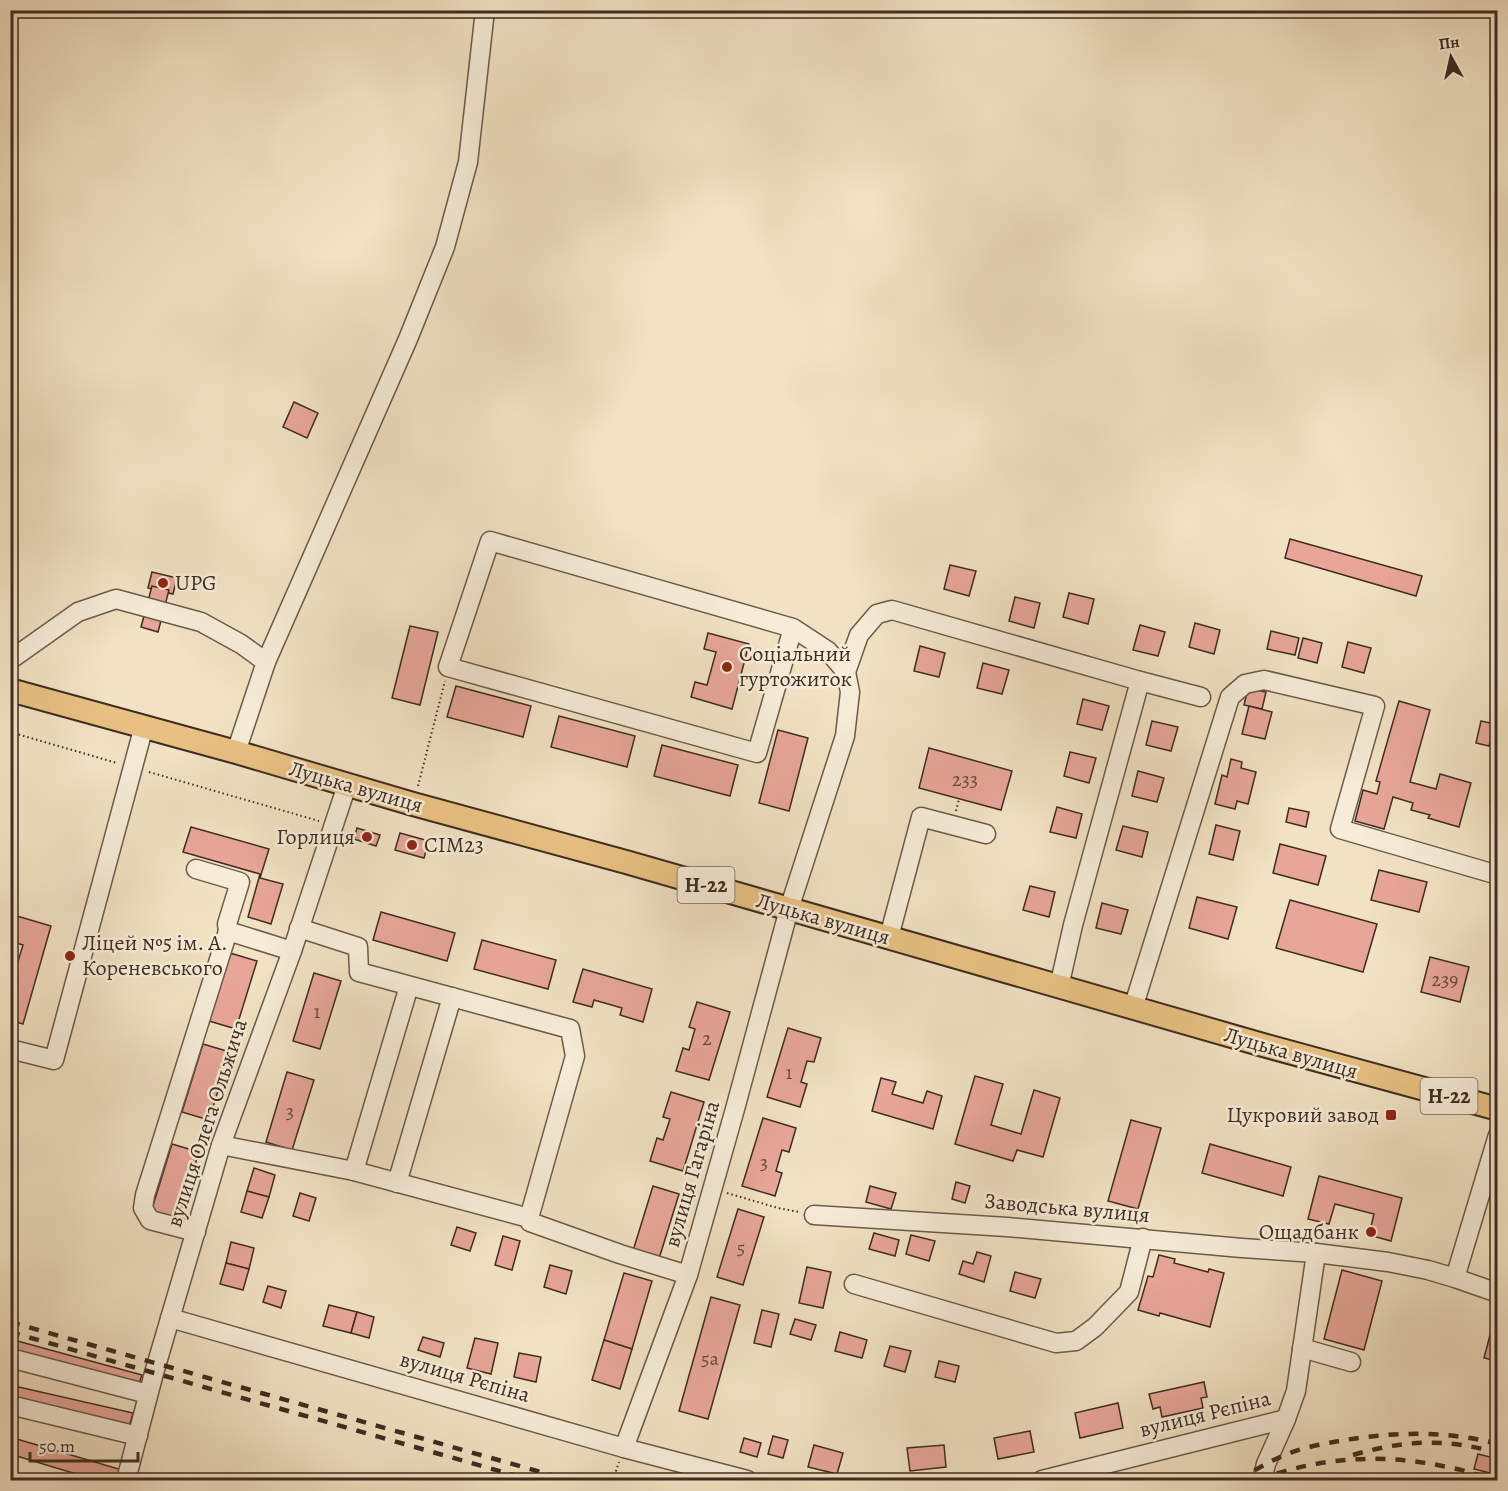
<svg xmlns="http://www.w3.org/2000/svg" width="1508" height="1491" font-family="Alegreya,serif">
<rect width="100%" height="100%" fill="#f1e2c3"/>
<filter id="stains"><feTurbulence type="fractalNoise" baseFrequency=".00333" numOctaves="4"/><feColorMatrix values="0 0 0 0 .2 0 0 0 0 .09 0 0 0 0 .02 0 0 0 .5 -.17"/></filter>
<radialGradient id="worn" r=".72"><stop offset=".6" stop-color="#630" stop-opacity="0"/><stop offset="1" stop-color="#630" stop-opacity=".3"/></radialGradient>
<g fill="#e8a699" stroke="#3f2c21" stroke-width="1.5">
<path d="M294,402L318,413L307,438L283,427Z"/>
<path d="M1290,539L1422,576L1416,596L1285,558Z"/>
<path d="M950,565L976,571L969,596L944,589Z"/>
<path d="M152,572L177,578L173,594L148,588Z"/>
<path d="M152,586L169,590L158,632L141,627Z"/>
<path d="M1069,593L1094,599L1088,624L1063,617Z"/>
<path d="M1015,597L1040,603L1034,628L1009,621Z"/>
<path d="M1195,623L1220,630L1214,654L1189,647Z"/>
<path d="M1140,625L1165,632L1158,656L1133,650Z"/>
<path d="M410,626L438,632L420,705L392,698Z"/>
<path d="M1271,631L1299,638L1295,655L1267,649Z"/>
<path d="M708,633L749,644L732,709L691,697L695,682L707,685L716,652L704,649Z"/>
<path d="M1303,638L1322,643L1317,663L1298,658Z"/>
<path d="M1348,642L1371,648L1364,673L1342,667Z"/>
<path d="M920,646L945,653L939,677L914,671Z"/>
<path d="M983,663L1009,670L1002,694L977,688Z"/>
<path d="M456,686L531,706L523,737L447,717Z"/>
<path d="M1248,688L1266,692L1262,709L1244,705Z"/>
<path d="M1083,699L1109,706L1102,730L1077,724Z"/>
<path d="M1399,701L1430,710L1410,782L1436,789L1440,774L1471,783L1459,827L1428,818L1430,815L1411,810L1413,803L1393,797L1384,829L1355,821L1363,790L1377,794L1380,782L1376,781Z"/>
<path d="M1249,706L1272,712L1265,739L1242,734Z"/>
<path d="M559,716L635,736L627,767L551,747Z"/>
<path d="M1152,721L1178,727L1171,751L1146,745Z"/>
<path d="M1481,721L1495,724L1489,746L1476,743Z"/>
<path d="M778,730L808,738L789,811L759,803Z"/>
<path d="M662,745L738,765L730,796L654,776Z"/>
<path d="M929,748L1012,771L1001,810L919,788Z"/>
<path d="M1070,752L1096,758L1089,783L1064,776Z"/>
<path d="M1231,759L1242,762L1241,768L1256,772L1248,804L1237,801L1235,809L1215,804L1222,775L1227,777Z"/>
<path d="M1138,771L1164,778L1157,802L1132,796Z"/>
<path d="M1497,775H1498V804L1490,802Z"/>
<path d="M1057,807L1082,814L1076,838L1050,832Z"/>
<path d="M1289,808L1309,812L1306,827L1286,822Z"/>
<path d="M1216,825L1240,831L1233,860L1209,854Z"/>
<path d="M1123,826L1148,832L1142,857L1116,850Z"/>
<path d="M191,827L269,849L260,878L283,884L271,924L248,917L260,874L183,852Z"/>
<path d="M357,828L380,835L376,846L354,839Z"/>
<path d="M400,833L429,841L424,858L395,850Z"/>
<path d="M1280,844L1326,856L1318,885L1273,873Z"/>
<path d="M1379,870L1427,882L1419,912L1371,900Z"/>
<path d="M1030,886L1055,892L1049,917L1023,910Z"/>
<path d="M1197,897L1237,907L1228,939L1189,928Z"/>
<path d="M1290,900L1377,924L1363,972L1276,948Z"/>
<path d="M1102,903L1128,910L1121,934L1096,928Z"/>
<path d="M381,912L455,933L447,961L373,940Z"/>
<path d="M10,914L51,926L23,1024L10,1020V987L23,945L10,941Z"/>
<path d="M482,940L556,960L548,989L474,969Z"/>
<path d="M230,953L257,961L236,1029L209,1021Z"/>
<path d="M1430,957L1469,967L1460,1002L1421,992Z"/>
<path d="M583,969L652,989L643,1022L620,1015L622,1008L594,1000L592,1007L573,1002Z"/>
<path d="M314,973L341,981L320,1049L293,1041Z"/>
<path d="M697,1002L730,1012L709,1080L676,1071L683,1048L689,1050L695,1029L689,1027Z"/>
<path d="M788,1028L821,1038L814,1062L807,1061L801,1082L807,1084L800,1107L767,1097Z"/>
<path d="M203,1044L230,1052L209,1120L182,1112Z"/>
<path d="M287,1072L314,1080L292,1150L266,1142Z"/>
<path d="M975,1076L1003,1084L991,1125L1021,1134L1034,1090L1060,1098L1043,1157L1017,1150L1013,1161L955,1144Z"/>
<path d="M881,1078L896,1082L892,1094L923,1103L927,1091L942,1096L933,1129L872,1111Z"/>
<path d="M671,1092L704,1102L683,1171L650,1161L657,1138L663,1140L670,1119L663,1117Z"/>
<path d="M763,1118L796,1128L789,1152L782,1150L776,1171L782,1173L775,1196L742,1186Z"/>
<path d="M1131,1120L1161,1128L1138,1209L1108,1201Z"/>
<path d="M172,1144L199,1152L178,1220L151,1212Z"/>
<path d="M1210,1144L1291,1167L1283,1196L1202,1173Z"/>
<path d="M254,1168L275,1175L269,1197L247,1191Z"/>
<path d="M1319,1176L1402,1198L1391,1241L1369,1235L1374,1214L1335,1204L1329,1224L1308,1219Z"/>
<path d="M956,1182L970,1186L965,1203L952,1199Z"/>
<path d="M653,1186L679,1194L658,1262L632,1254Z"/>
<path d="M870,1186L896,1193L891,1209L866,1202Z"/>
<path d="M247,1191L269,1197L262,1218L241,1212Z"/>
<path d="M300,1193L316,1198L309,1221L293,1216Z"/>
<path d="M738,1209L764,1217L743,1285L717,1277Z"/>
<path d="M457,1227L476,1233L470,1251L451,1245Z"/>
<path d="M874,1233L899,1240L895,1256L869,1249Z"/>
<path d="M911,1235L935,1241L929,1261L906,1254Z"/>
<path d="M503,1236L520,1241L512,1270L495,1265Z"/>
<path d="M231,1242L254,1248L249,1269L226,1263Z"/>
<path d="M977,1252L991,1256L984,1282L959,1274L963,1261L973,1264Z"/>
<path d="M1159,1255L1175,1259L1174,1263L1208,1272L1209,1269L1224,1273L1210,1327L1160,1313L1159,1316L1138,1310L1148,1276L1153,1277Z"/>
<path d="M226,1263L249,1269L243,1290L220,1284Z"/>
<path d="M550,1265L572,1271L566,1294L544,1287Z"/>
<path d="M807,1267L831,1272L823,1308L799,1303Z"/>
<path d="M1342,1270L1382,1281L1364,1350L1324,1339Z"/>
<path d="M1015,1272L1041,1279L1035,1298L1010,1291Z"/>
<path d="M624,1273L652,1281L632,1349L604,1340Z"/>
<path d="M268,1286L286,1291L281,1308L263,1302Z"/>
<path d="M711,1297L740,1305L708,1419L679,1411Z"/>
<path d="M329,1305L357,1312L351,1333L323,1326Z"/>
<path d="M762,1310L779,1314L771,1347L754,1343Z"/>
<path d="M357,1312L374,1317L369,1338L351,1333Z"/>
<path d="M1496,1312H1498V1361L1484,1358Z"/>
<path d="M795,1319L816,1325L811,1340L790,1334Z"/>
<path d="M840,1332L867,1340L862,1358L835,1351Z"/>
<path d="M423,1337L444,1343L440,1357L418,1350Z"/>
<path d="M475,1338L498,1343L491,1374L467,1368Z"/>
<path d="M10,1339L142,1375L137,1389L10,1353Z"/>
<path d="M604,1340L632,1349L620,1389L592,1380Z"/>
<path d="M890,1346L911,1351L905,1372L884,1366Z"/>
<path d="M519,1353L541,1357L536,1382L514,1377Z"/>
<path d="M939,1361L959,1366L955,1382L935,1377Z"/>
<path d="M1204,1382L1207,1397L1201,1398L1203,1408L1162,1417L1160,1407L1153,1409L1149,1394Z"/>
<path d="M10,1385L133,1413L127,1433L10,1404Z"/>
<path d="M1118,1403L1123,1428L1080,1438L1075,1413Z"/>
<path d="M1030,1431L1034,1452L998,1459L994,1438Z"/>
<path d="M773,1436L788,1440L783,1458L768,1454Z"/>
<path d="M10,1437L122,1470L118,1480H96L10,1454Z"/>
<path d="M744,1438L761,1443L757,1457L740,1452Z"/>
<path d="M814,1445L843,1453L837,1474L808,1467Z"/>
<path d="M944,1445L946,1467L910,1471L907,1448Z"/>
<path d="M1478,1454L1498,1459V1475L1474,1469Z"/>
</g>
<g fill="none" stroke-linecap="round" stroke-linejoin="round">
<defs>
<g id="minor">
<path d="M13,658L78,612L116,599L201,622L241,644L266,662"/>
<path d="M846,672L859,635L877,614L892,610L1140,681L1073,925L1059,987"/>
<path d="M1140,681L1201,697"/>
<path d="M236,752L266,662L408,339L445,247L468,162L485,10"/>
<path d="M196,869L240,882L227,924L228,931"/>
<path d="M299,928L358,947L359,972L570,1029L575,1056L529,1218"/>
<path d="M889,937L921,817L986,834"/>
<path d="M1133,1008L1230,697L1245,684L1264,680L1375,706L1340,829L1498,875"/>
<path d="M10,1049L54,1060L144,726"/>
<path d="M221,1145L354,1171L529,1218L530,1222L620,1254L688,1275"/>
<path d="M354,1171L409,986"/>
<path d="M397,1183L452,997"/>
<path d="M814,1215L1007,1227L1242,1248L1316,1253L1388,1262L1428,1270L1455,1278L1498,1135"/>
<path d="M196,1232L150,1220L143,1208L145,1195L228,931L292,951"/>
<path d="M1455,1278L1498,1293"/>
<path d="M854,1284L1056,1343L1076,1341L1095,1327L1129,1292L1143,1238"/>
<path d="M170,1318L624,1448L747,1480"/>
<path d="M1302,1348L1351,1362"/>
<path d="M10,1358L148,1394"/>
<path d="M10,1405L138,1436"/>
<path d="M624,1448L688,1275L735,1109L789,909L845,736L850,692L846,672L828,651L793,628L490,541L448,667L757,753L793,628"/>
<path d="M126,1480L154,1373L221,1145L292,951L347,785"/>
<path d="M1042,1480L1286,1419L1296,1391L1316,1253"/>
<path d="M1262,1480L1266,1464L1286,1419"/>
</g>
<path id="major" d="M10,690L236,752L413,804L626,862L1263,1045L1498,1109"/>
</defs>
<use href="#minor" stroke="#6c5a4a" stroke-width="21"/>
<use href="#major" stroke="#3f2c21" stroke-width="26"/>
<g stroke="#3f2c21" stroke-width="2" stroke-dasharray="1.5 3" stroke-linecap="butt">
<path d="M10,732L117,763"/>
<path d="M149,772L319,821"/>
<path d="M418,786L445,681"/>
<path d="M956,811L959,799"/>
<path d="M727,1193L778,1208L799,1212"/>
<path d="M613,1480L619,1462"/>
</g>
<use href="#minor" stroke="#f6ecd8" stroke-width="18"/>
<use href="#major" stroke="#e8c182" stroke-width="22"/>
<g stroke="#3f2c21" stroke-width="4.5" stroke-dasharray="10 10" stroke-linecap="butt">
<path d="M10,1322L569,1480"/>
<path d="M10,1332L531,1480"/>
<path d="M1353,1455C1404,1440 1446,1438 1498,1453"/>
<path d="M1237,1480C1254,1471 1271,1460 1290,1453C1305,1447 1323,1444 1339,1441C1391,1432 1445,1430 1498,1444"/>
<path d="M1258,1480C1322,1456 1386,1453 1452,1468C1467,1471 1482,1476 1496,1480"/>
</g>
</g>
<g fill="#8f2418" stroke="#f6ecd8" stroke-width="2">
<circle cx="163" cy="583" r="6"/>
<circle cx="727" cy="667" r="6"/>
<circle cx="367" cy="837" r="6"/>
<circle cx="412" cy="845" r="6"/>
<circle cx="70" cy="956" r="6"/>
<rect x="1385" y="1109" width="12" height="12" rx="3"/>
<circle cx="1371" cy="1232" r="6"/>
</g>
<g text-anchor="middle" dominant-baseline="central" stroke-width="5" stroke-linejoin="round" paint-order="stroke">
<g font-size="20" fill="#694a3f">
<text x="965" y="779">233</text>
<text x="1445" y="979">239</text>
<text x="317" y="1011">1</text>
<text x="707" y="1038">2</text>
<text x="789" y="1072">1</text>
<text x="290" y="1111">3</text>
<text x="764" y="1162">3</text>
<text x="741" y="1247">5</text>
<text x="710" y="1358">5а</text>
</g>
<g fill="#f6ecd8" stroke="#766658" stroke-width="1.5">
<rect x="677.5" y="867" width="57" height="36" rx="4.5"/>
<rect x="1420.5" y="1078" width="57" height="36" rx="4.5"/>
</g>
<g font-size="21" font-weight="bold" fill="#3f2c21">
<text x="706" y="885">Н-22</text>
<text x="1449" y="1096">Н-22</text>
</g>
<g font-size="22" fill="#3f2c21" stroke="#f6ecd8" text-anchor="start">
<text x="175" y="583">UPG</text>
<text x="739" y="654">Соціальний<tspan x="739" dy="25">гуртожиток</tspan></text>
<text x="355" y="837" text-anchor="end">Горлиця</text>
<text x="424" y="845">СІМ23</text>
<text x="82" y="943">Ліцей №5 ім. А.<tspan x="82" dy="25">Кореневського</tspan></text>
<text x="1379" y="1115" text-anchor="end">Цукровий завод</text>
<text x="1359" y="1232" text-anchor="end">Ощадбанк</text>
</g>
<g font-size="22" fill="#3f2c21" stroke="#f6ecd8">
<text transform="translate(356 787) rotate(16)">Луцька вулиця</text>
<text transform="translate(823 919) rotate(16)">Луцька вулиця</text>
<text transform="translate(1291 1053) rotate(16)">Луцька вулиця</text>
<text transform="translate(207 1123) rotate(-72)">вулиця Олега Ольжича</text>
<text transform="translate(692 1174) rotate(-74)">вулиця Гагаріна</text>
<text transform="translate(1067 1208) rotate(5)">Заводська вулиця</text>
<text transform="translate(465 1377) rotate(16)">вулиця Рєпіна</text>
<text transform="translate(1205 1414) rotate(-14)">вулиця Рєпіна</text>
</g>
</g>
<rect width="1508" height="1491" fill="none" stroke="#f1e2c3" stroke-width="36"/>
<rect x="12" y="12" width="1484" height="1467" fill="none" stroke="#3f2c21" stroke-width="3"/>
<rect x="18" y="18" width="1472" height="1455" fill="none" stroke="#3f2c21" stroke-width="1.5"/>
<g transform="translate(1451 57) rotate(352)" stroke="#f6ecd8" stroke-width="4.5" paint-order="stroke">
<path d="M0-4.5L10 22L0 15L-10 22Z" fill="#3f2c21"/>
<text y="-9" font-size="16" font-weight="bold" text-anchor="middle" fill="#3f2c21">Пн</text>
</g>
<path d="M30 1452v9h108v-9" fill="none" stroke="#3f2c21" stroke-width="3"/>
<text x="39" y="1452" font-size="18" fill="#3f2c21" stroke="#f6ecd8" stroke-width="4.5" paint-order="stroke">50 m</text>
<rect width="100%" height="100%" filter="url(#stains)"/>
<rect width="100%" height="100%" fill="url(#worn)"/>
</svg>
